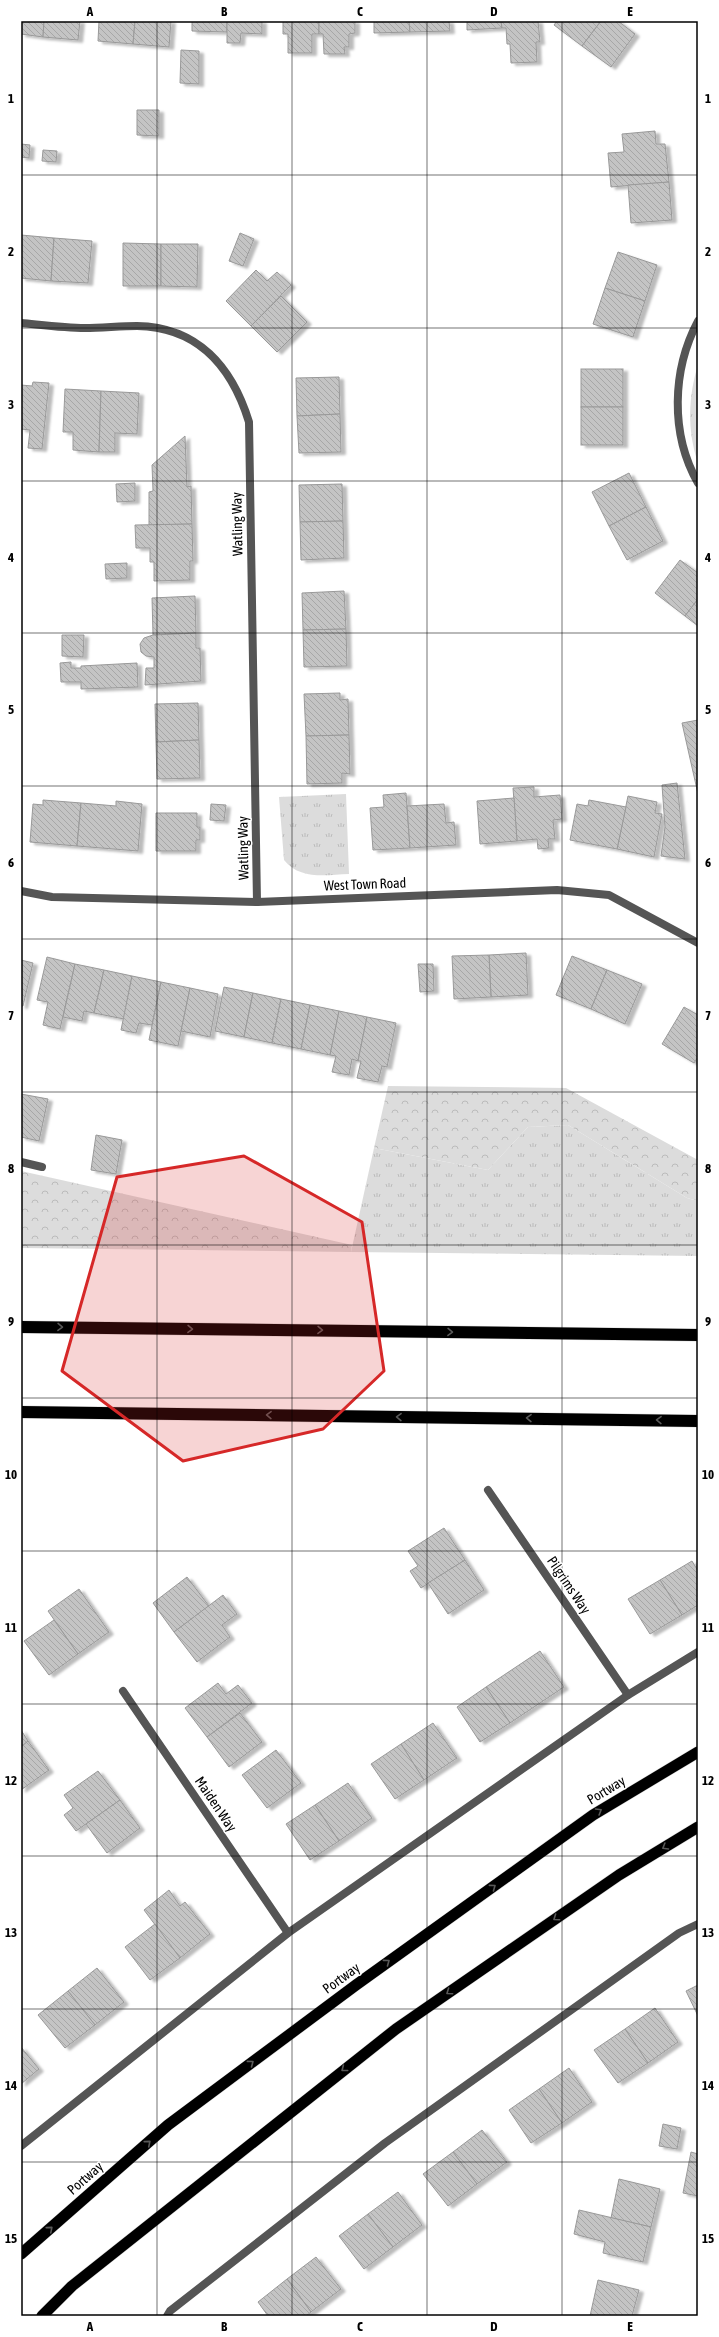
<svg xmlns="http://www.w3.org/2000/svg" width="719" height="2337" font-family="'Asap Condensed',sans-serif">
<defs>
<pattern id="grass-tufts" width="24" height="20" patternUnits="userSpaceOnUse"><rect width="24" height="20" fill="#dcdcdc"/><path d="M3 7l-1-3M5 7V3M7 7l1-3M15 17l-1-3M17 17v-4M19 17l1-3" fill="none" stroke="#bbb"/></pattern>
<pattern id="forest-crowns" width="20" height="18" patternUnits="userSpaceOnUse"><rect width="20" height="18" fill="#dcdcdc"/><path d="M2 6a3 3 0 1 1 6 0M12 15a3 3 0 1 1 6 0" fill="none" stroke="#bbb"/></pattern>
<pattern id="building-back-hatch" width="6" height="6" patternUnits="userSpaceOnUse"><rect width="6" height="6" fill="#c4c4c4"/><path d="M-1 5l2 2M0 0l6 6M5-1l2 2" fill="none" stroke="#a7a7a7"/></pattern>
<filter id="shadow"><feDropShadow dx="4.5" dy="2.5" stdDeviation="1" flood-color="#0004"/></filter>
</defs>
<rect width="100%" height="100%" fill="#fff"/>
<g fill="url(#grass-tufts)">
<path d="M698,365V463C687,431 688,397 698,365Z"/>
<path d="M346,794L349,874C325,875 300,880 284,860L279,797Z"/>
<path d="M568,1125L687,1198L698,1201V1256L351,1252L374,1148L488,1170L528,1127Z"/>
</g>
<g fill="url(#forest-crowns)">
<path d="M388,1086L566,1088L698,1160V1201L687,1198L568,1125L528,1127L488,1170L374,1148Z"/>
<path d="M21,1171L352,1245L351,1252L21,1248Z"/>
</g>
<g fill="url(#building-back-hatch)" stroke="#999" filter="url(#shadow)">
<path d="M21,21H44L43,37L21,34Z"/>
<path d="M44,21H80L78,40L43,37Z"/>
<path d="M99,21H135L133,44L98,41Z"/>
<path d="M135,21H171L169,47L133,44Z"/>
<path d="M192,21H227V32L192,31Z"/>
<path d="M227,21H262V34L241,33L240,43H227Z"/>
<path d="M283,21H319V34H312V53H288V34H283Z"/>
<path d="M319,21H355V33L349,34V47H344L345,54H324L323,34H319Z"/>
<path d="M374,21H409L410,32L374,33Z"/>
<path d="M409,21H449L450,31L410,32Z"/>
<path d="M467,21H501L502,28L467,30Z"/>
<path d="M501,21H538L540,42H536L537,62L511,63L510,44H507L506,28H502Z"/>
<path d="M557,21H601L582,46L554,25Z"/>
<path d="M601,21H618L635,34L611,67L582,46Z"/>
<path d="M181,50L199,51V84L180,83Z"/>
<path d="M137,110H159V136L137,135Z"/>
<path d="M655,131L656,144H665L669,182L611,187L608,153L624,152L622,134Z"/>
<path d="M21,144L30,145L29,158L21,157Z"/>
<path d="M43,150L57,151L56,162L42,161Z"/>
<path d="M669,182L672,220L631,223L628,185Z"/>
<path d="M240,233L254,239L243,266L229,261Z"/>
<path d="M21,235L54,238L51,281L21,278Z"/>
<path d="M54,238L92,241L88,283L51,281Z"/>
<path d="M123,243L161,244V286H123Z"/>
<path d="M161,244H198L197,287L161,286Z"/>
<path d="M618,252L657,265L645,301L605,288Z"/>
<path d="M256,270L267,281L277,272L291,285L251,326L226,301Z"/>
<path d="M605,288L645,301L633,337L593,324Z"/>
<path d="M281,296L307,322L277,352L251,326Z"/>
<rect x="581" y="369" width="42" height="38"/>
<path d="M339,377L340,414L297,416L296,378Z"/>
<path d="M33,382L49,383L42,449L28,448L30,430L21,429V385L32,386Z"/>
<path d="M65,389L101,391L99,452L73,450V432H63Z"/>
<path d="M101,391L139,393L137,434L115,433V452H99Z"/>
<rect x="581" y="407" width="42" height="38"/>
<path d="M340,414L341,452L299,453L297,416Z"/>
<path d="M185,436L187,487L191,486L192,524L149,525V492L153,491L152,465Z"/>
<path d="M629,473L646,507L609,526L592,492Z"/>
<path d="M135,483V501L117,502L116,484Z"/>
<path d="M342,484L343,521L300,522L299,485Z"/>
<path d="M646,507L663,541L627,560L609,526Z"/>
<path d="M343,521L344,558L301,560L300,522Z"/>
<path d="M192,524L193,561H190V580L154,581V562H150V548H136L135,525Z"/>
<path d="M680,560L698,573V599L685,616L655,593Z"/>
<path d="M127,563V578L106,579L105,564Z"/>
<path d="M344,591L346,629L303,630L302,593Z"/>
<path d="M195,596L196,633L153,635L152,598Z"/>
<path d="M698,599V626L685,616Z"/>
<path d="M346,629L347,666L304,667L303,630Z"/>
<path d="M196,633V648H200L201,681L145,685L146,668H154V657L146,656L141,652L140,644L144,638L153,635Z"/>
<path d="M62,635H84L83,657L62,656Z"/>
<path d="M71,662V668H81V666L137,663L138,687L81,689V682H61L60,663Z"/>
<path d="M340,693V700L348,699L349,735L306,736L304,694Z"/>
<path d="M198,703L199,740L156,742L155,704Z"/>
<path d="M698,720V794L682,723Z"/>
<path d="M349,735L350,774L342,773V783L307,784L306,736Z"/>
<path d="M199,740L200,778L157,779L156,742Z"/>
<path d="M677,783L685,859L661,856L665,827L662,785Z"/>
<path d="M534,787V797L560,795L562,819L553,820L555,839H548L549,848L538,849L537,839L517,841L513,788Z"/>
<path d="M406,793L410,848L373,850L370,808L384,807L383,795Z"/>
<path d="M628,796L657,802L655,813L662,814L654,857L617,849Z"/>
<path d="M514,798L517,841L480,844L477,801Z"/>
<path d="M43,800L81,803L77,846L30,842L33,804L43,805Z"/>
<path d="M589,800L626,807L617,849L570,840L577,804L588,806Z"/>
<path d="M116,801L142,804L138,851L77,846L81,803L116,806Z"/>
<path d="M211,804L226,805L224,821L210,820Z"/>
<path d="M444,804L446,823L454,822L456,845L410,848L407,806Z"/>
<path d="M156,813H197V827H200V840H196V851H156Z"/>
<path d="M526,953L528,995L491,997L489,955Z"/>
<path d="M489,955L491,997L454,999L452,956Z"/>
<path d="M572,956L607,970L591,1009L556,995Z"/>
<path d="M47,957L75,964L60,1029L43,1025L48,1002L37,1000Z"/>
<path d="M21,960L33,963L23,1006H21Z"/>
<path d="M75,964L104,970L94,1013L84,1011L82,1021L63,1017Z"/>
<path d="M418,964H433L434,991L420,992Z"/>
<path d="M104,970L132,976L124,1019L94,1013Z"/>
<path d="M607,970L642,984L625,1024L591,1009Z"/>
<path d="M132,976L161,982L152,1025L139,1023L136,1033L121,1030Z"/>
<path d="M161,982L190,988L178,1046L149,1040Z"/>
<path d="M224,987L253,993L244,1037L215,1031Z"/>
<path d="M190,988L218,994L210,1037L181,1031Z"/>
<path d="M253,993L281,999L272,1043L244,1037Z"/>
<path d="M281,999L310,1005L301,1049L272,1043Z"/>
<path d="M310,1005L339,1011L330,1055L301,1049Z"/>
<path d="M684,1007L698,1015V1057L694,1063L662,1044Z"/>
<path d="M339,1011L367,1017L358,1061L352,1059L349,1075L332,1072L336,1056L330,1055Z"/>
<path d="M367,1017L396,1023L387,1067L382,1066L378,1082L357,1078L361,1061H358Z"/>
<path d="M21,1094L48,1099L39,1141L21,1137Z"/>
<path d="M96,1135L122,1140L116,1174L91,1170Z"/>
<path d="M444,1528L465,1560L421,1588L410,1571L418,1566L408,1551Z"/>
<path d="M465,1560L484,1590L448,1614L428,1583Z"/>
<path d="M692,1561L698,1571V1605L682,1615L660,1580Z"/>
<path d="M187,1577L209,1606L174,1632L153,1603Z"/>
<path d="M660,1580L682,1615L650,1634L628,1599Z"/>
<path d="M79,1589L109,1632L78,1654L48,1611Z"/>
<path d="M223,1595L237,1614L222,1625L230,1637L197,1662L174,1632Z"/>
<path d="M54,1620L78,1654L49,1675L24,1641Z"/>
<path d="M540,1651L564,1687L510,1723L486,1687Z"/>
<path d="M218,1683L226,1694L238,1685L252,1703L207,1737L185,1708Z"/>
<path d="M486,1687L510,1723L480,1742L457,1707Z"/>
<path d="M240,1713L262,1742L229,1767L207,1737Z"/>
<path d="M433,1723L457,1758L424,1780L401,1744Z"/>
<path d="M21,1730L28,1741L21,1747Z"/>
<path d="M28,1741L49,1770L21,1790V1747Z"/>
<path d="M401,1744L424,1780L395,1799L371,1764Z"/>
<path d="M276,1750L301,1783L267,1808L242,1775Z"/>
<path d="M98,1771L120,1800L76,1831L64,1815L73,1808L64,1795Z"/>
<path d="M348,1783L372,1818L339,1841L315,1805Z"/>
<path d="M120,1800L140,1828L107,1853L86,1824Z"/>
<path d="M315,1805L339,1841L310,1860L286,1824Z"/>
<path d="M169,1890L180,1906L185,1902L210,1934L180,1958L144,1910Z"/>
<path d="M155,1924L180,1958L150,1980L125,1947Z"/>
<path d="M97,1968L124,2002L95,2025L68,1991Z"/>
<path d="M698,1985V2016L686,1991Z"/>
<path d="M68,1991L95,2025L65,2048L38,2015Z"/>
<path d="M655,2008L678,2042L648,2063L625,2029Z"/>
<path d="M625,2029L648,2063L618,2083L594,2050Z"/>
<path d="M21,2047L39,2069L21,2084Z"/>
<path d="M569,2068L592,2102L562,2123L539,2089Z"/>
<path d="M539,2089L562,2123L531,2143L509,2110Z"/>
<path d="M663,2124L681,2128L677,2149L659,2146Z"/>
<path d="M482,2130L507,2162L477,2184L453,2152Z"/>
<path d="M453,2152L477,2184L448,2206L423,2174Z"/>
<path d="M691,2152L698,2154V2196L683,2193Z"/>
<path d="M619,2179L660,2189L651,2227L611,2218Z"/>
<path d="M398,2192L422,2225L393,2247L368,2214Z"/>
<path d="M579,2210L651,2227L643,2262L603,2253L605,2242L574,2234Z"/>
<path d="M368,2214L393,2247L364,2269L339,2236Z"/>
<path d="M316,2257L341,2289L311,2312L287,2279Z"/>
<path d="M287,2279L311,2312L306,2316H268L258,2302Z"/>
<path d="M598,2280L639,2290L632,2316H590Z"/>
</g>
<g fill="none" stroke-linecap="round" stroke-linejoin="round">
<defs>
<g id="trunk">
<path d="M21,2254L168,2125L356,1985L593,1815L698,1752"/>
<path d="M42,2316L72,2286L396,2029L619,1875L698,1827"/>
</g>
<g id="motorway">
<path d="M21,1327L698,1335"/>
<path d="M21,1412L698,1421"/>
</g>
</defs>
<use href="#trunk" stroke="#dbdbdb" stroke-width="12"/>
<use href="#motorway" stroke="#dbdbdb" stroke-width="13"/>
<path stroke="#555" stroke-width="8" d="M21,1162L42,1167"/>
<g stroke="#555" stroke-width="8">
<path d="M698,321C672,370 670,434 698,483"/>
<path d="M21,323C42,325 64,328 85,328C102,328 120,326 137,326C198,327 232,367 249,422L257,902"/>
<path d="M21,891L52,897L257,902L557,890L609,895L698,943"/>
<path d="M488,1490L628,1695"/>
<path d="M123,1691L288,1933"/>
<path d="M21,2146L288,1933L628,1695L698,1652"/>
<path d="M167,2316L170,2311L385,2143L679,1933L698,1924"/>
</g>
<use href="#trunk" stroke="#000" stroke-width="11"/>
<use href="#motorway" stroke="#000" stroke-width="12"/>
</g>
<defs><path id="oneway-chevron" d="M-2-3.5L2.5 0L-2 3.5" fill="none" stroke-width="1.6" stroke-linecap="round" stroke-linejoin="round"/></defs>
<g stroke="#595959">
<use href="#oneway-chevron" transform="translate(60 1327) rotate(1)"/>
<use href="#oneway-chevron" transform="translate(190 1329) rotate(1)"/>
<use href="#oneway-chevron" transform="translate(320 1330) rotate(1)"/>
<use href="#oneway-chevron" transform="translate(450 1332) rotate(1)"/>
<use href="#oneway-chevron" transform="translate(269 1415) rotate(-179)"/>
<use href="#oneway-chevron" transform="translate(399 1417) rotate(-179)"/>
<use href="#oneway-chevron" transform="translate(529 1418) rotate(-179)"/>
<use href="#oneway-chevron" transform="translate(659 1420) rotate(-179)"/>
<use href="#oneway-chevron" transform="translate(599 1811) rotate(-31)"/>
<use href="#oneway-chevron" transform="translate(665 1847) rotate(149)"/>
<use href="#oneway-chevron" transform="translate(493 1887) rotate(-36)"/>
<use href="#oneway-chevron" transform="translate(556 1918) rotate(145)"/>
<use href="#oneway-chevron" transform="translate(387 1962) rotate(-36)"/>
<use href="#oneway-chevron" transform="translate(449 1992) rotate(145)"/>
<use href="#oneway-chevron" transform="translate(251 2063) rotate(-37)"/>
<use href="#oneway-chevron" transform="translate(344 2069) rotate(142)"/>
<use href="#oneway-chevron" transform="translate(148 2143) rotate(-41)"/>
<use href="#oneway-chevron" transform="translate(50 2229) rotate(-41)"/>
</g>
<path fill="#d62828" fill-opacity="0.2" stroke="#d62828" stroke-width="3" stroke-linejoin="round" d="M244,1156L362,1222L384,1371L323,1429L183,1461L62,1371L117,1177Z"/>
<path fill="none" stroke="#000" stroke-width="1" stroke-opacity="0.55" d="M157,21V2316M292,21V2316M427,21V2316M562,21V2316M21,175H698M21,328H698M21,481H698M21,633H698M21,786H698M21,939H698M21,1092H698M21,1245H698M21,1398H698M21,1551H698M21,1704H698M21,1856H698M21,2009H698M21,2162H698"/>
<g text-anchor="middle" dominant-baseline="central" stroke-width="3" stroke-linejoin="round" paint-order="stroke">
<g font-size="14" fill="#000" stroke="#fff">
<text transform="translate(237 524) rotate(-91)">Watling Way</text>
<text transform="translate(243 848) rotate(-91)">Watling Way</text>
<text transform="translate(365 884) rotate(-2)">West Town Road</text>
<text transform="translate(569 1585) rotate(56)">Pilgrims Way</text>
<text transform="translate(606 1790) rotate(-31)">Portway</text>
<text transform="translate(216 1804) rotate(56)">Maiden Way</text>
<text transform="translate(341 1978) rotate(-36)">Portway</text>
<text transform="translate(85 2178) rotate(-41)">Portway</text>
</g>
</g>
<rect width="719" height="2337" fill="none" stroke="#ffffff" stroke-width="44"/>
<rect x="22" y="22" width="675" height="2293" fill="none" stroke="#000" stroke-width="1.5"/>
<g font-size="13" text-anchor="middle" font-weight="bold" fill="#000">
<text x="90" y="16">A</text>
<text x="224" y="16">B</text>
<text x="360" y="16">C</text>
<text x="494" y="16">D</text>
<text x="630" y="16">E</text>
<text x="11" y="103">1</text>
<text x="708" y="103">1</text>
<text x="11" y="256">2</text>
<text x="708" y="256">2</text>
<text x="11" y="409">3</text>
<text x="708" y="409">3</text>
<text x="11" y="562">4</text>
<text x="708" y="562">4</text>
<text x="11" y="714">5</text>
<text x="708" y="714">5</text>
<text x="11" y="867">6</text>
<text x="708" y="867">6</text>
<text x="11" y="1020">7</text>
<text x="708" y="1020">7</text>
<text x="11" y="1173">8</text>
<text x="708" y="1173">8</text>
<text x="11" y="1326">9</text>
<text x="708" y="1326">9</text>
<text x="11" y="1479">10</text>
<text x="708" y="1479">10</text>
<text x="11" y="1632">11</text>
<text x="708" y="1632">11</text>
<text x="11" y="1785">12</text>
<text x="708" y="1785">12</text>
<text x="11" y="1937">13</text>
<text x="708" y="1937">13</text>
<text x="11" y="2090">14</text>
<text x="708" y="2090">14</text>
<text x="11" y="2243">15</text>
<text x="708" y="2243">15</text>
<text x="90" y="2331">A</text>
<text x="224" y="2331">B</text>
<text x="360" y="2331">C</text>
<text x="494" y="2331">D</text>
<text x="630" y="2331">E</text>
</g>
</svg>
